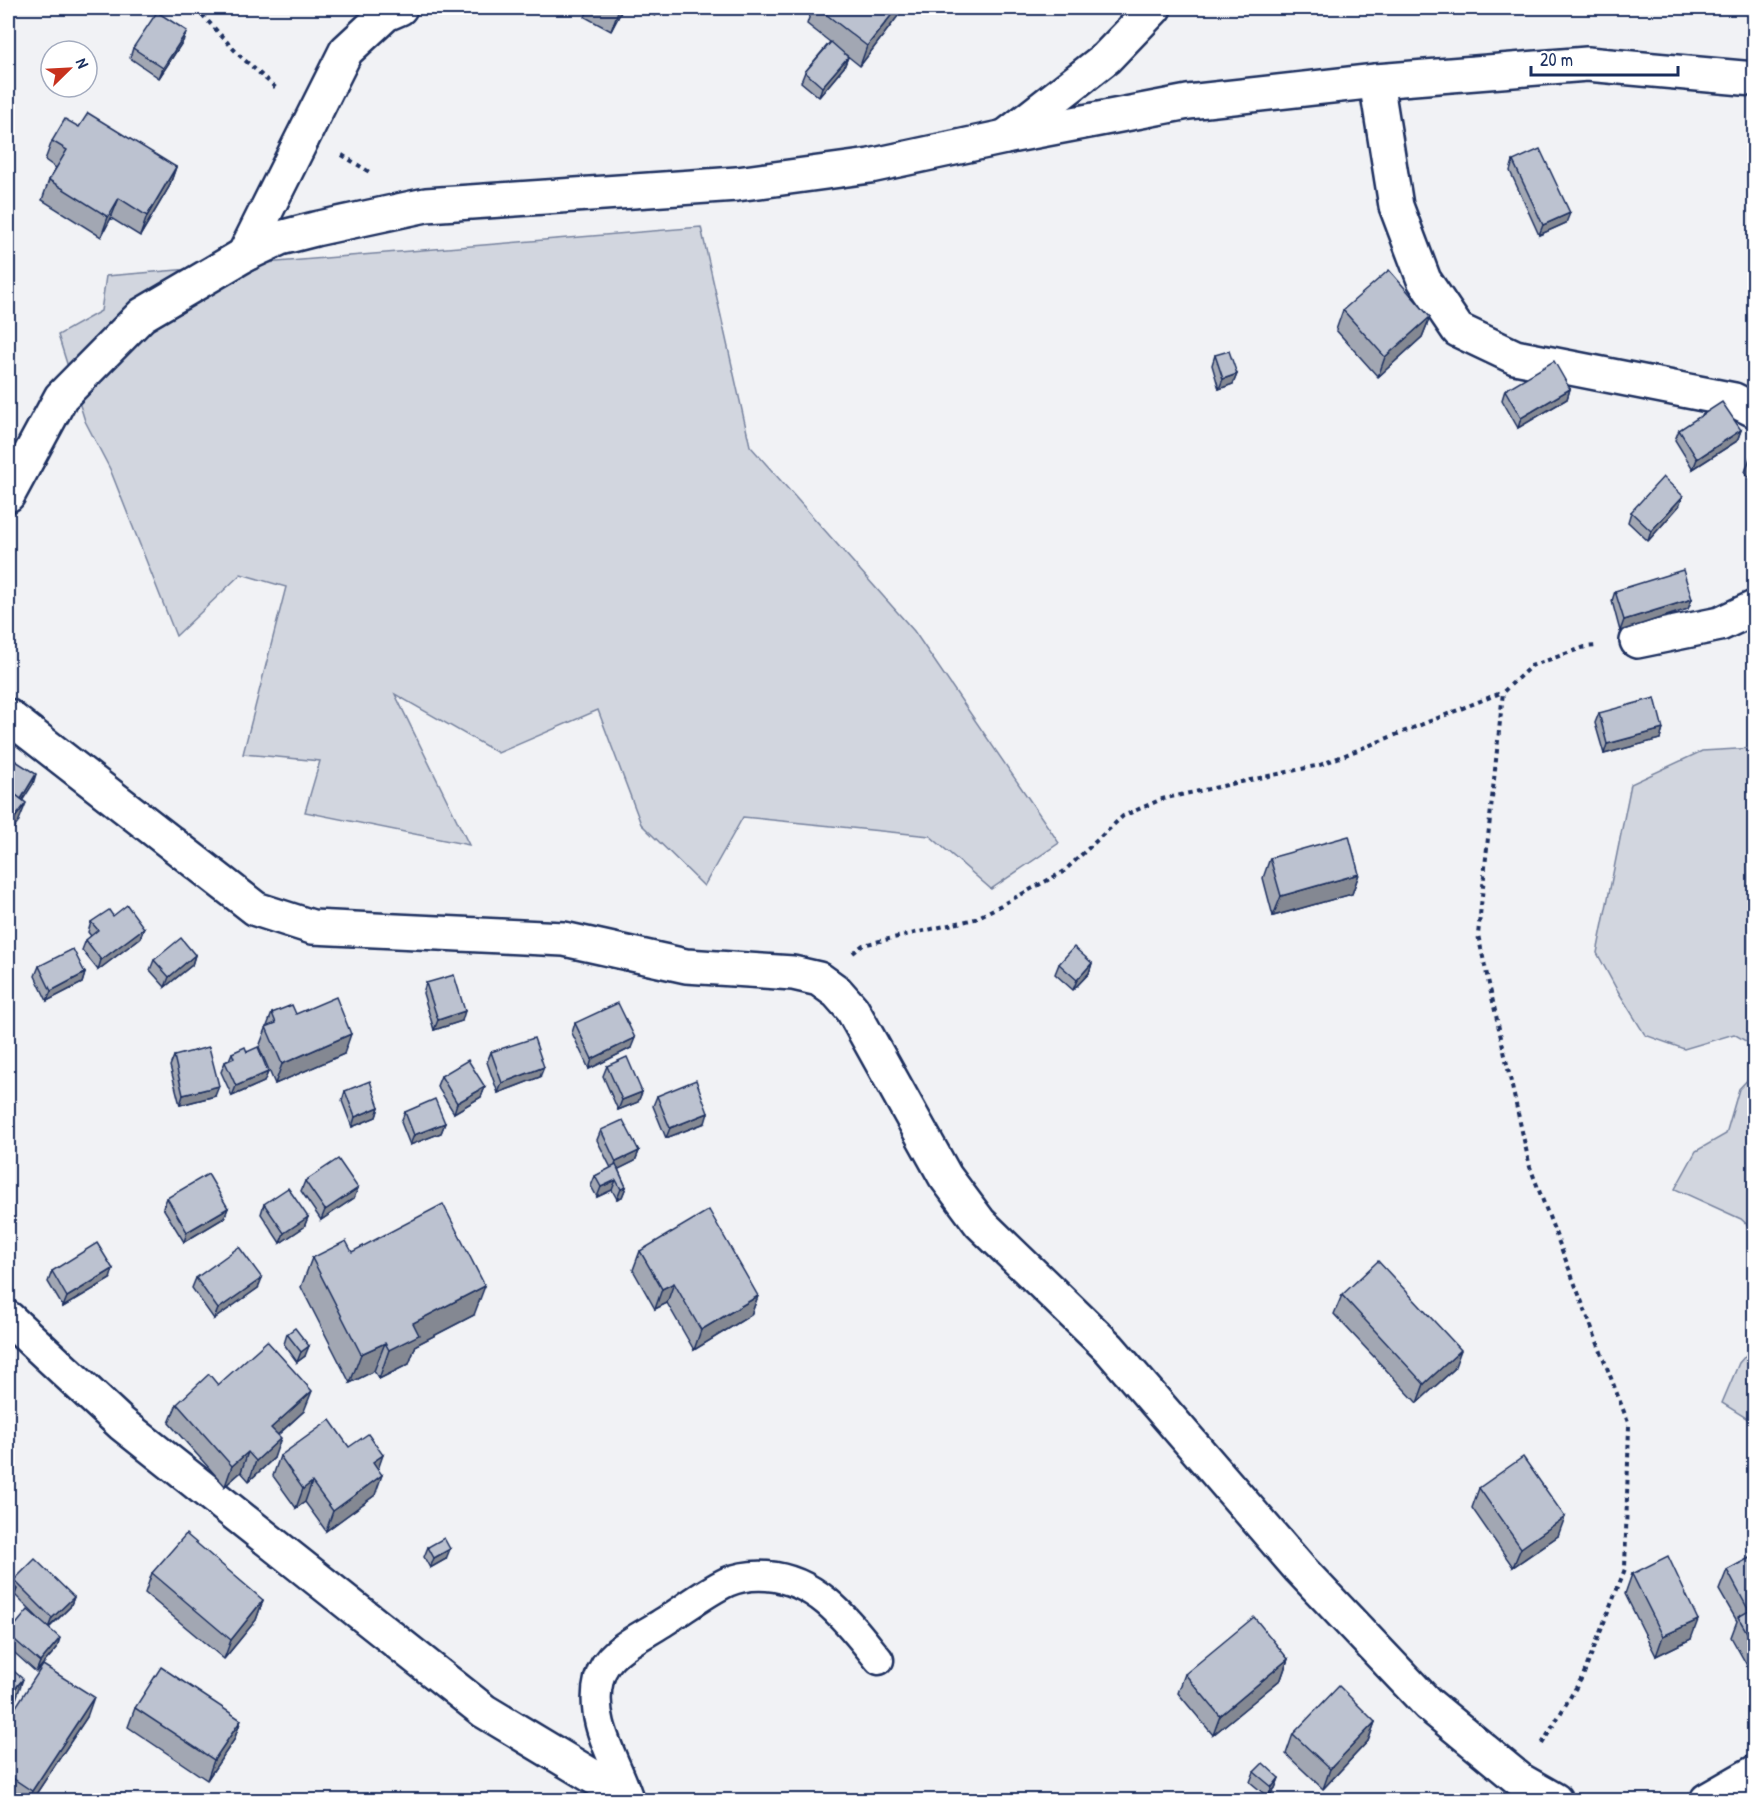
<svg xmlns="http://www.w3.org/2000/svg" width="1762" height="1808" font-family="'Patrick Hand',sans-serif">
<rect width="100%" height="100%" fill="#f1f2f5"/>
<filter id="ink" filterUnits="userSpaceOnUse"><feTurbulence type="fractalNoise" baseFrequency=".0167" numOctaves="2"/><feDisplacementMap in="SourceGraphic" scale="12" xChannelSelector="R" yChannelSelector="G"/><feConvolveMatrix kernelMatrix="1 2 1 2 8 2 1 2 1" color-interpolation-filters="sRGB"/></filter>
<g filter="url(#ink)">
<g fill="#d2d6df" stroke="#76829e" stroke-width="1.5">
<path d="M701,227L750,446L914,631L1059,843L991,889L930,836L743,817L704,886L641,824L598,710L498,753L395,694L469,845L305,812L320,761L243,754L286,587L241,574L176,636L110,469L85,421L58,335L101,311L106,276Z"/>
<path d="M1754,748V1046L1734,1034L1684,1049L1645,1035L1616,988L1597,953L1631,784L1702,751Z"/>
<path d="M1754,1073V1231L1741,1219L1675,1189L1696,1151L1726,1134L1739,1089Z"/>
<path d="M1754,1346V1423L1722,1403L1739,1363Z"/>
</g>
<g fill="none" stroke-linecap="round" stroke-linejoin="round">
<defs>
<path id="service" d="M629,1800C617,1761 588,1723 599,1679C606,1651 639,1638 662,1623C683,1610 704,1593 727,1582C739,1577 754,1575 767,1576C819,1580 849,1623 879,1660"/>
<g id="minor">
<path d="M1376,81L1396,206L1424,280L1458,330L1515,357L1734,400L1754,410"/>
<path d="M1005,137L1106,58L1154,8"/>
<path d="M244,255L346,51L386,14L400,8"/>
<path d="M1637,641L1720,624L1754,608"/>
<path d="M8,716L256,909L312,927L564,939L686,966L793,973L819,979L837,992L852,1009L945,1176L980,1223L1109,1348L1300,1569L1428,1704L1520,1780L1555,1800"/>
<path d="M8,1318L122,1424L484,1711L617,1791L623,1800"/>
<path d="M1707,1800L1754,1773"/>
</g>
<path id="tertiary" d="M8,495L61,397L142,315L244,255L280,238L315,229L426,205L737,184L870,166L1005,137L1188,102L1376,81L1587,64L1754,79"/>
</defs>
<use href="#service" stroke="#1b2f5e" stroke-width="33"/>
<use href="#minor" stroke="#1b2f5e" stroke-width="38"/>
<use href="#tertiary" stroke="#1b2f5e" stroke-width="38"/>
<g stroke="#1b2f5e" stroke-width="4" stroke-dasharray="4.5 4.5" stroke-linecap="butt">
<path d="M196,8L239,55L278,90"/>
<path d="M342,155L371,173"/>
<path d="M853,953L863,945L975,919L1063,872L1123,816L1162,799L1320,765L1503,692"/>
<path d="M1542,1744L1583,1676L1625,1569L1629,1425L1530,1167L1478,935L1503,692L1531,666L1585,647L1597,646"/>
</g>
<use href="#service" stroke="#fff" stroke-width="28"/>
<use href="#minor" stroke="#fff" stroke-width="33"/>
<use href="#tertiary" stroke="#fff" stroke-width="33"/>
</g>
<g fill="#a2a7b3" stroke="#1b2f5e" stroke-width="1.5">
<path d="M589,8H623L611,31L585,17Z"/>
<path d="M640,8H660L655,16Z"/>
<path d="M812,8H904L860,66L845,54L848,57L844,67L819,97L801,82L805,72L830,42L807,24Z"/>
<path d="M183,41L159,78L130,58L133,48Z"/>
<path d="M79,127L176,167L169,187L140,236L111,218L101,237L42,200L49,180L56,168L45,160L52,141Z"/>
<path d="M1513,161L1566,223L1539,235L1510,171Z"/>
<path d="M1343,310L1430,317L1422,337L1378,377L1336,330Z"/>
<path d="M1215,355L1237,374L1233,384L1219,389L1212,365Z"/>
<path d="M1570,389L1567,399L1518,428L1502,400L1505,390Z"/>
<path d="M1679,430H1741L1737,441L1693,469L1675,440Z"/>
<path d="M1755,450V485L1745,472L1752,452Z"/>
<path d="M1679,506L1648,541L1628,522L1631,512Z"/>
<path d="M1615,591L1692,599L1688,609L1620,631L1612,601Z"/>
<path d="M1599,713L1663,729L1660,739L1604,754L1595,723Z"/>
<path d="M1270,858L1359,874L1352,894L1273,916L1263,878Z"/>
<path d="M113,916L144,928L140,938L98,970L82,950L86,940L91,936L88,932L91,922Z"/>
<path d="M195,955L192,965L165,987L150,970L154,960Z"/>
<path d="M1092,963L1089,973L1073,990L1055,974L1059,964Z"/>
<path d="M39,966L85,973L82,983L47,1001L35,976Z"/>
<path d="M426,983L462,1021L434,1030L423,993Z"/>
<path d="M272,1013L296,1014L344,1054L275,1084L259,1047Z"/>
<path d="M575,1023L631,1048L589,1069L572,1033Z"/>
<path d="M247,1052L268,1072L264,1082L232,1096L221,1072L225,1062L229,1060L232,1053Z"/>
<path d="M491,1052L540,1077L498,1093L487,1062Z"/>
<path d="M174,1056L215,1096L180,1105L170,1066Z"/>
<path d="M607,1066L642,1092L638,1102L618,1110L603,1076Z"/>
<path d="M441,1076L485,1087L481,1097L454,1113L437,1086Z"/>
<path d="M345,1091L379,1107L376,1117L352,1127L342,1101Z"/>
<path d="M657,1096L705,1123L666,1138L653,1106Z"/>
<path d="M405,1112L445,1123L441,1133L410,1145L401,1122Z"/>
<path d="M601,1130L639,1151L635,1161L618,1169L626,1187L622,1197L617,1199L612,1190L597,1197L591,1186L595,1176L611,1168L597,1140Z"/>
<path d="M305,1181L358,1188L354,1198L321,1220L301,1191Z"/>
<path d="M167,1198L228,1208L224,1218L184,1242L163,1208Z"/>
<path d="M264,1204L308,1217L304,1227L280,1243L261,1214Z"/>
<path d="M640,1251L758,1296L751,1315L694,1350L667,1303L655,1309L633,1270Z"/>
<path d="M352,1252L474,1315L416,1345L409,1364L379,1379L374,1371L350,1383L301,1287L312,1258Z"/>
<path d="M52,1271L110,1279L63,1307L48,1282Z"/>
<path d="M196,1278L258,1288L214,1319L192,1288Z"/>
<path d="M1342,1295L1454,1369L1417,1403L1334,1314Z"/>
<path d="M287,1334L305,1356L297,1362L284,1344Z"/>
<path d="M218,1385L304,1411L278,1435L274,1458L249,1481L241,1472L225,1486L169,1423L177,1404Z"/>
<path d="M349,1447L378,1469L375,1495L326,1531L305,1502L296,1508L273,1476L280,1456Z"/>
<path d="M1479,1488L1558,1536L1513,1567L1472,1508Z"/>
<path d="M428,1547L446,1559L430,1568L424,1557Z"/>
<path d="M1755,1555V1676H1753L1731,1637L1737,1621L1719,1590L1727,1570Z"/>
<path d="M152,1573L263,1600L256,1620L224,1659L145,1593Z"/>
<path d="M1632,1574L1691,1639L1656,1656L1625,1594Z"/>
<path d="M8,1580L12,1585L14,1580L74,1597L70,1607L49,1628L57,1648L36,1672L8,1647V1634L41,1621L15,1595L10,1609L8,1611Z"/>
<path d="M1288,1659L1281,1679L1213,1735L1178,1693L1185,1674Z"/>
<path d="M135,1708L241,1720L234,1740L207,1780L128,1727Z"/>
<path d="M87,1717L32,1800H9L8,1799V1719Z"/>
<path d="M1375,1722L1368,1741L1323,1789L1286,1754L1293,1734Z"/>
<path d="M1254,1772L1279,1778L1275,1788L1268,1797L1250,1782Z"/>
</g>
<g fill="#848892" stroke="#1b2f5e" stroke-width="1.5">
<path d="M620,8H623L611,31L618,11Z"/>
<path d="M897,8H904L860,66L867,46Z"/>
<path d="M187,31L183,41L159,78L163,68Z"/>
<path d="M848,57L844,67L819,97L822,87Z"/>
<path d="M176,167L169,187L140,236L147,216Z"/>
<path d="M119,198L111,218L101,237L108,217Z"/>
<path d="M1570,213L1566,223L1539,235L1543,225Z"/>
<path d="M1430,317L1422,337L1378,377L1385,357Z"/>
<path d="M1237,374L1233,384L1219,389L1223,379Z"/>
<path d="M1570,389L1567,399L1518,428L1521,418Z"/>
<path d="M1741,430L1737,441L1693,469L1697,459Z"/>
<path d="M1683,496L1679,506L1648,541L1651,531Z"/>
<path d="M1692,599L1688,609L1620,631L1624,620Z"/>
<path d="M1663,729L1660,739L1604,754L1607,744Z"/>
<path d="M36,774L33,784L17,809L21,799Z"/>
<path d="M26,803L18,823L8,837V827Z"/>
<path d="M1359,874L1352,894L1273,916L1281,896Z"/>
<path d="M144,928L140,938L98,970L101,960Z"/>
<path d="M195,955L192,965L165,987L169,977Z"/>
<path d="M1092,963L1089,973L1073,990L1077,980Z"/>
<path d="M85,973L82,983L47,1001L51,991Z"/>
<path d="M465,1011L462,1021L434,1030L438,1020Z"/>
<path d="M351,1034L344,1054L275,1084L282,1064Z"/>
<path d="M635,1038L631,1048L589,1069L592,1059Z"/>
<path d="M544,1067L540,1077L498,1093L502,1083Z"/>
<path d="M268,1072L264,1082L232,1096L236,1086Z"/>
<path d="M219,1086L215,1096L180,1105L183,1095Z"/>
<path d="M485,1087L481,1097L454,1113L457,1103Z"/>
<path d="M642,1092L638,1102L618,1110L622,1100Z"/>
<path d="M379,1107L376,1117L352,1127L355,1117Z"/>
<path d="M708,1113L705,1123L666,1138L670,1128Z"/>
<path d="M445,1123L441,1133L410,1145L414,1135Z"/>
<path d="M639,1151L635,1161L613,1172L616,1162Z"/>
<path d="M616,1180L612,1190L597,1197L601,1187Z"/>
<path d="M626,1187L622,1197L617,1199L621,1189Z"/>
<path d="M358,1188L354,1198L321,1220L325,1210Z"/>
<path d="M228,1208L224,1218L184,1242L187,1232Z"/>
<path d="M308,1217L304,1227L280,1243L284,1233Z"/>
<path d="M113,1269L110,1279L63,1307L67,1297Z"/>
<path d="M262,1278L258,1288L214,1319L218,1309Z"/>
<path d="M674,1283L667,1303L655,1309L662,1289Z"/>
<path d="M485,1286L474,1315L416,1345L409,1364L379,1379L389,1350L413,1323Z"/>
<path d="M758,1296L751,1315L694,1350L701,1330Z"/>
<path d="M385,1343L374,1371L350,1383L361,1354Z"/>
<path d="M309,1346L305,1356L297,1362L301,1352Z"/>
<path d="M1461,1350L1454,1369L1417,1403L1424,1384Z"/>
<path d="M312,1391L304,1411L264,1447L271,1428Z"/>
<path d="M281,1438L274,1458L249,1481L256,1461Z"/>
<path d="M248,1452L241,1472L225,1486L232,1466Z"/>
<path d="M383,1455L376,1475L373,1462Z"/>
<path d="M382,1475L375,1495L326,1531L333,1511Z"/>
<path d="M312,1482L305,1502L296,1508L303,1489Z"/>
<path d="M1565,1517L1558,1536L1513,1567L1521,1548Z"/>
<path d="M450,1549L446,1559L430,1568L434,1558Z"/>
<path d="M17,1589L10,1609L8,1611V1599Z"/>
<path d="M74,1597L70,1607L48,1628L52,1618Z"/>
<path d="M263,1600L256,1620L224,1659L231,1640Z"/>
<path d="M1698,1620L1691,1639L1656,1656L1663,1636Z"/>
<path d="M60,1638L57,1648L36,1672L40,1662Z"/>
<path d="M1288,1659L1281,1679L1213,1735L1220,1716Z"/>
<path d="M23,1679L16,1699L8,1708V1697Z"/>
<path d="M94,1697L87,1717L32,1800H28L32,1791Z"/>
<path d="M241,1720L234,1740L207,1780L214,1760Z"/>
<path d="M1375,1722L1368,1741L1323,1789L1330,1769Z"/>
<path d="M1279,1778L1275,1788L1268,1797L1272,1787Z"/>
</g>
<g fill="#bcc2d0" stroke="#1b2f5e" stroke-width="1.5">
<path d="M612,8H620L618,11Z"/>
<path d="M818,8H897L867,46Z"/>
<path d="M157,12L187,31L163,68L133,48Z"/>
<path d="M831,42L848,57L822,87L805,72Z"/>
<path d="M88,113L176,167L147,216L119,198L108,217L49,180L67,150L52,141L65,119L79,127Z"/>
<path d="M1540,149L1570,213L1543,225L1513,161Z"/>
<path d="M1389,270L1430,317L1385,357L1343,310Z"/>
<path d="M1229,351L1237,374L1223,379L1215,355Z"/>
<path d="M1554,361L1570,389L1521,418L1505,390Z"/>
<path d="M1722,402L1741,430L1697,459L1679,430Z"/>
<path d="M1663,477L1683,496L1651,531L1631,512Z"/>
<path d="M1683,570L1692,599L1624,620L1615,591Z"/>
<path d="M1655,698L1663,729L1607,744L1599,713Z"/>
<path d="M8,756L36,774L21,799L8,789Z"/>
<path d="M8,789L26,803L8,827Z"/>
<path d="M1349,836L1359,874L1281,896L1270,858Z"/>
<path d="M127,905L144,928L101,960L86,940L98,930L91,922L109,910L113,916Z"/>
<path d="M181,938L195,955L169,977L154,960Z"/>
<path d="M1074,947L1092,963L1077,980L1059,964Z"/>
<path d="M73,949L85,973L51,991L39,966Z"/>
<path d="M454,975L465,1011L438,1020L426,983Z"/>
<path d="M336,997L351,1034L282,1064L266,1027L276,1023L272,1013L292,1005L296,1014Z"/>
<path d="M618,1003L635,1038L592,1059L575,1023Z"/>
<path d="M534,1038L544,1067L502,1083L491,1052Z"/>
<path d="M209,1047L219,1086L183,1095L174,1056Z"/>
<path d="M245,1047L247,1052L258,1047L268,1072L236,1086L225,1062L234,1058L232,1053Z"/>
<path d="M627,1057L642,1092L622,1100L607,1066Z"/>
<path d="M468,1060L485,1087L457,1103L441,1076Z"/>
<path d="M696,1080L708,1113L670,1128L657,1096Z"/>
<path d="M370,1081L379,1107L355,1117L345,1091Z"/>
<path d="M435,1099L445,1123L414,1135L405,1112Z"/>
<path d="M623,1120L639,1151L616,1162L601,1130Z"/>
<path d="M338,1159L358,1188L325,1210L305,1181Z"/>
<path d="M616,1165L626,1187L621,1189L616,1180L601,1187L595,1176Z"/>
<path d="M208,1174L228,1208L187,1232L167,1198Z"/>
<path d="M288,1188L308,1217L284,1233L264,1204Z"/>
<path d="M443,1204L485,1286L413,1323L419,1335L389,1350L385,1343L361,1354L312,1258L346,1241L352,1252Z"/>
<path d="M709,1210L758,1296L701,1330L674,1283L662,1289L640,1251Z"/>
<path d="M97,1243L113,1269L67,1297L52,1271Z"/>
<path d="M239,1247L262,1278L218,1309L196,1278Z"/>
<path d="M1378,1261L1461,1350L1424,1384L1342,1295Z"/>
<path d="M295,1328L309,1346L301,1352L287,1334Z"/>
<path d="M267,1341L312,1391L271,1428L281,1438L256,1461L248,1452L232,1466L177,1404L209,1374L218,1385Z"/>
<path d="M330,1420L349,1447L368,1434L383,1455L373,1462L382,1475L333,1511L312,1482L303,1489L280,1456Z"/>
<path d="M1523,1457L1565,1517L1521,1548L1479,1488Z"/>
<path d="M186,1534L263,1600L231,1640L152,1573Z"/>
<path d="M444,1538L450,1549L434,1558L428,1547Z"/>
<path d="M1755,1555V1646L1738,1617L1749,1611L1727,1570Z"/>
<path d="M1668,1556L1698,1620L1663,1636L1632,1574Z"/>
<path d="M35,1559L74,1597L52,1618L14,1580Z"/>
<path d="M8,1580L17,1589L8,1599Z"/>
<path d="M28,1610L60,1638L40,1662L8,1634Z"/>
<path d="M1254,1617L1288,1659L1220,1716L1185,1674Z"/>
<path d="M43,1665L94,1697L32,1791L8,1775V1760L10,1755L8,1753V1719Z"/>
<path d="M8,1666L23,1679L8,1697Z"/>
<path d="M161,1667L241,1720L214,1760L135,1708Z"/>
<path d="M1339,1686L1375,1722L1330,1769L1293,1734Z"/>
<path d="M1263,1763L1279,1778L1272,1787L1254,1772Z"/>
</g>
</g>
<rect width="1762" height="1808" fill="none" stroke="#fff" stroke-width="30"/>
<rect x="15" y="15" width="1732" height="1778" fill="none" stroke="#1b2f5e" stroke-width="2" filter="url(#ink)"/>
<g transform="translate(69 69) rotate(66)"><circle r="28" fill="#ffffff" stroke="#a4acbf" stroke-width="1.5"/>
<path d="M0-4.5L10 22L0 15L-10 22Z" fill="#c8321e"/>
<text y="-9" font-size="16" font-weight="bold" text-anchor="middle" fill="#1b2f5e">N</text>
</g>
<path d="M1531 66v9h147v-9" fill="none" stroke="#1b2f5e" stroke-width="3"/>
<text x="1540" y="66" font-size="18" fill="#1b2f5e" stroke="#ffffff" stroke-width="4.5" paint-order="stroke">20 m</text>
</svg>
